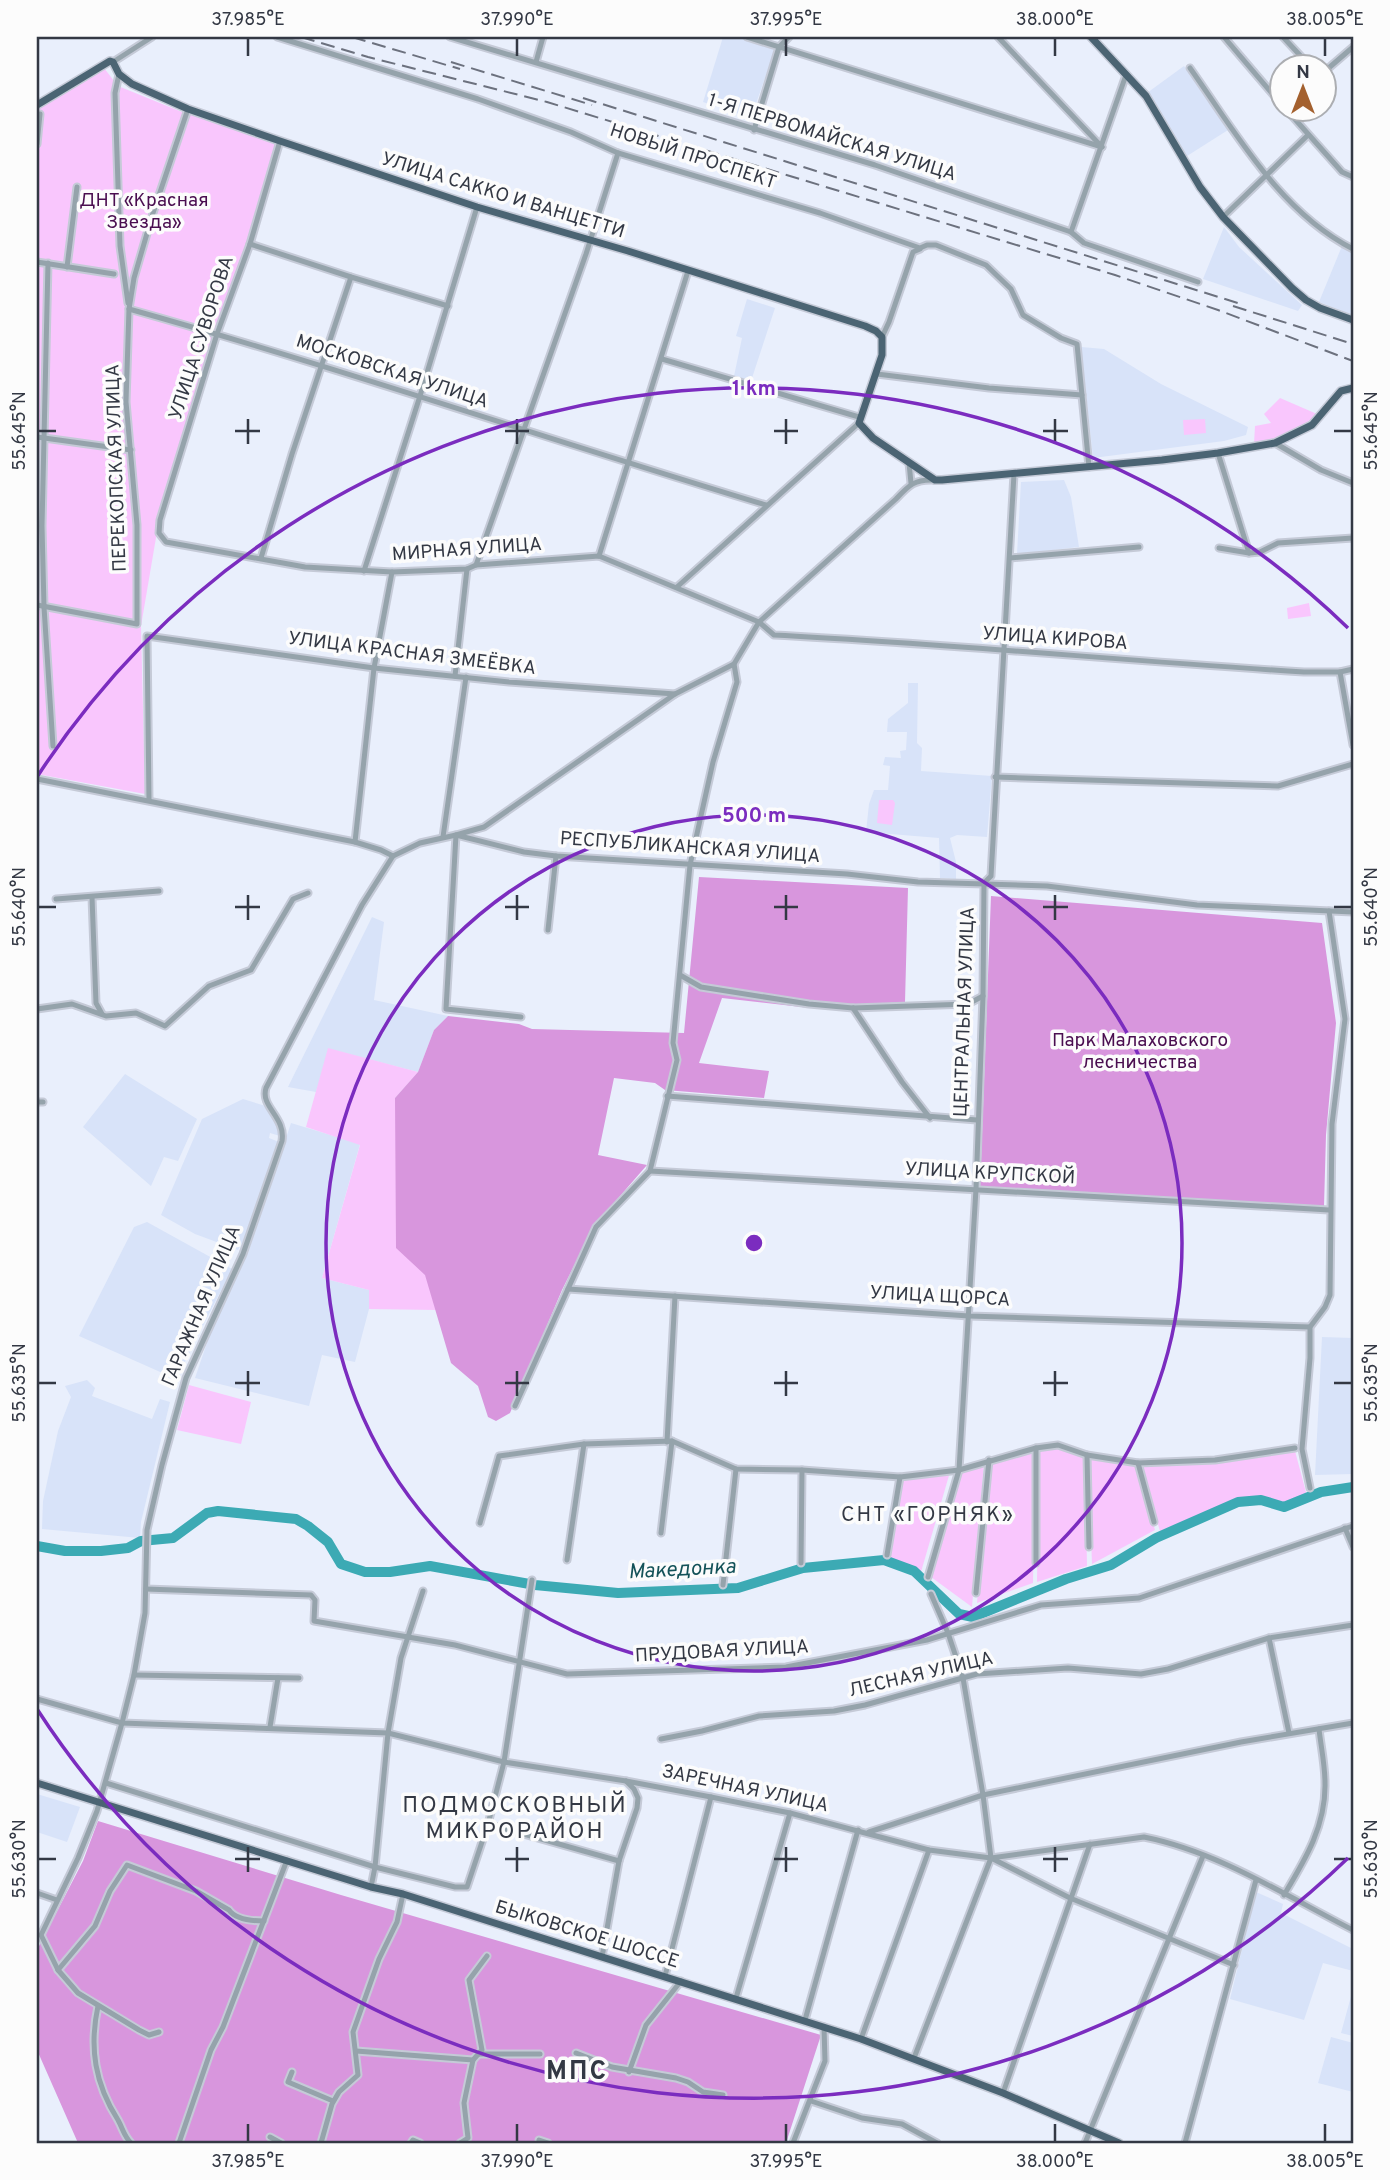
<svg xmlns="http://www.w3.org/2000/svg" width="1390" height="2180" font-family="Overpass,sans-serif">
<rect width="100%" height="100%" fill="#e9effc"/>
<g fill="#d8e3f9">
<path d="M723,37H739L771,46L774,52L751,118L703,102Z"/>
<path d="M1184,66L1228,130L1187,156L1147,93Z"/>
<path d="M1224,227L1239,247L1302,305L1298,311L1203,279Z"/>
<path d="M1342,246L1353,250V315L1319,302Z"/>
<path d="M747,299L775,308L751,381L734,376L742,338L736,336Z"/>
<path d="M1081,347L1104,349L1161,384L1248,427L1246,435L1224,441L1093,458Z"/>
<path d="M1064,480L1071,497L1079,547L1017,554L1021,482Z"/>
<path d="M908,683H918L917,743L922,748L921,771L992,776L987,837L957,835L950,838L956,862V879L940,878L939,838L866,832L869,804L874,790H888L890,766L883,765L885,757L901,758L900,751L906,750L907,732H887L888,719L908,703Z"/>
<path d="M372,917L384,922L374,1000L448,1016L434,1030L418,1072L329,1049L316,1092L288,1087Z"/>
<path d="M125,1074L197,1119L178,1161L164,1157L151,1186L83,1127Z"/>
<path d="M243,1099L269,1107L281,1127L280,1136L270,1133L269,1138L279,1142L248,1232L238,1250L195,1234L161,1215L202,1119Z"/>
<path d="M291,1123L360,1144L322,1278L369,1290V1309L355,1362L322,1355L309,1406L195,1378L212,1328L248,1253Z"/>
<path d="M147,1222L232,1269L176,1379L79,1336L134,1227Z"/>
<path d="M1322,1337L1353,1338V1474L1315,1475Z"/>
<path d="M87,1380L95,1388L92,1396L152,1419L160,1399L170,1402L141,1522L140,1538L42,1529L43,1501L58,1431L71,1397L65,1386Z"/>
<path d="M37,1794L80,1807L67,1842L37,1832Z"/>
<path d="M1256,1892L1283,1904L1281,1913L1353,1949V1971L1323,1963L1304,2020L1230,1999Z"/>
<path d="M1353,1989V2036L1341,2033Z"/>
<path d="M1331,2037L1353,2043V2092L1318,2083Z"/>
</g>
<g fill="#f9c6fd">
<path d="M104,68L118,86L182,112L275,143L247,244L212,339L159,520L141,626L145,794L37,774V108Z"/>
<path d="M1280,398L1317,414C1299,431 1278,439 1254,444L1255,426L1271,423L1264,414Z"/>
<path d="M1205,419L1206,433L1184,435L1183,420Z"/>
<path d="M1309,603L1311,616L1288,619L1287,608Z"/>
<path d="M879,800H893L895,803L892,825L877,823Z"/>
<path d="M328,1048L418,1072L395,1098L425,1275L429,1280L437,1310L369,1309V1290L322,1278L360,1145L306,1127Z"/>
<path d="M189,1385L251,1402L241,1444L177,1430Z"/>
<path d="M1057,1447L1085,1456L1087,1566L1037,1582L1039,1449Z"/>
<path d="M1035,1450L1033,1583L977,1603L989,1462Z"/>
<path d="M1295,1451L1307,1496L1284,1505L1261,1498L1236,1500L1160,1531L1140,1465L1215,1462Z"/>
<path d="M1088,1457L1136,1465L1155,1530L1092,1564Z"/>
<path d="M984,1463L972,1607L927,1574L955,1471Z"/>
<path d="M950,1472L921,1572L885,1558L898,1479Z"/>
</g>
<g fill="#d896dd">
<path d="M699,877L908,888L905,1002L810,1008L722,998L699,1063L769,1071L764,1098L665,1090L655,1083L614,1078L598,1155L647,1165L594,1226L562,1290L510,1413L496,1421L488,1417L478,1386L451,1363L425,1275L396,1248L395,1098L418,1072L434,1030L448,1016L519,1024L532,1029L684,1033Z"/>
<path d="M991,896L1322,923L1336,1023L1326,1135L1324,1206L980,1187Z"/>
<path d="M98,1821L341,1895L821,2035L786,2143H78L37,2050V1950L83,1861Z"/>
</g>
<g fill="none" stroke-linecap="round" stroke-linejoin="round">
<path stroke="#3caab4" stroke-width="10" d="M37,1546L65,1551H101L128,1548L141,1541L173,1538L207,1513L218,1511L296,1519L308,1526L328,1542L341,1564L365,1572H390L430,1566L535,1585L618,1593L738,1588L803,1568L884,1560L914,1571L959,1614L973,1617L1066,1579L1111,1565L1156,1538L1238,1502L1261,1500L1284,1507L1321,1492L1353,1487"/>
<defs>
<g id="minor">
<path d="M277,37L478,99L571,132L618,153L820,213L920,248L927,245H936L986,265L1011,289L1023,315L1061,338L1077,344L1089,467"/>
<path d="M450,37L875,165L1071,232L1084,243L1198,282"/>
<path d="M747,37L1102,147"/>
<path d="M998,37L1102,147"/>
<path d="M1224,37L1282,105"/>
<path d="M1283,37L1310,66"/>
<path d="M113,62L152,37"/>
<path d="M536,62L543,37"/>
<path d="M1190,68C1236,133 1280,212 1353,249"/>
<path d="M1324,72L1353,47"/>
<path d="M119,74L115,93L120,246L128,303"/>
<path d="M1285,108L1342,172L1353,177"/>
<path d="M754,130L779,47L789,37"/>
<path d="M280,141L250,244L217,334L160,520L159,533L166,542L305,567L392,572L467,569L476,565L599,556L759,622L774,635C951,644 1127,661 1304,672H1340L1353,669"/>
<path d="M37,144L40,114"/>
<path d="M1223,217L1308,135"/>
<path d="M1071,232L1126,75"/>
<path d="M250,244L351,277L448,306"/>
<path d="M37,262L114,274"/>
<path d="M48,263L42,526L44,607L53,746"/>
<path d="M67,267L77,187"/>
<path d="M129,309C343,369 553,441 766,505"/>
<path d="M882,337L889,322L913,252L920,249"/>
<path d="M662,359L859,417"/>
<path d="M877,374L989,388L1082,395"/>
<path d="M37,437L131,450"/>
<path d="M1275,443L1321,470L1353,483"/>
<path d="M1218,453L1249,553"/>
<path d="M909,463L911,483"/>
<path d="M1219,548L1249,553L1260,552L1278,543L1353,538"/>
<path d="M599,556L688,271"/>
<path d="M261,558L292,454L351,277"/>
<path d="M1010,558L1139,547"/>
<path d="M476,565L586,254L618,153"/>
<path d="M364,571L420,396L477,207"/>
<path d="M677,587L859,423"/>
<path d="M37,605L137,624V525L126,402L129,309L134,278L153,213L188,109"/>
<path d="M1340,672L1353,745"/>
<path d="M455,676L467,569"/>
<path d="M995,777L1278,786L1353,764"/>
<path d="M37,779L355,842L381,850L393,856L420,843L456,835L524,852L556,856L847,874L918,882L1047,886L1197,905L1353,912"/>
<path d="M149,800L147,636L374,668L509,682L675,694"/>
<path d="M443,837L466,677"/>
<path d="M355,842L374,668L392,572"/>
<path d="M92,897L96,1003L102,1014"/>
<path d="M56,899L159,891"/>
<path d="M548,930L556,856"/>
<path d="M680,975L701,987L809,1004L853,1008L968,1004L983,996"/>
<path d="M853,1008L902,1082L930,1118"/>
<path d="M37,1009L72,1004L106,1016L136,1013L165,1026L209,986L251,970L293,899L308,893"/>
<path d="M521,1017L446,1009L456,835L484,827L675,694L734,664"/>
<path d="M667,1096L977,1120"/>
<path d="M37,1102H43"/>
<path d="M650,1171L1329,1210"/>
<path d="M568,1289L969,1316L1310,1327"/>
<path d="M515,1406L596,1227L650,1171L677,1060L673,1043L690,865L713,762L737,682L734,664L759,622L896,499C909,485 915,479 934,480"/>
<path d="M667,1442L675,1296"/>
<path d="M1087,1455L1089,1547"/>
<path d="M1138,1463L1154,1522"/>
<path d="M1310,1488L1302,1449L1310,1358V1327L1325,1307L1330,1295L1332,1124L1345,1019L1329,911"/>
<path d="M480,1523L499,1456L584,1444L672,1441L736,1469L802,1470L900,1477L959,1470L1036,1448L1058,1445L1087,1455L1138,1463L1215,1460L1295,1448"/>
<path d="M1345,1528L1353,1547"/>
<path d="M661,1533L672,1441"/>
<path d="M887,1555L900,1477"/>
<path d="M567,1560L584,1444"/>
<path d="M801,1563L802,1470"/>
<path d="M1036,1563V1448"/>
<path d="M928,1577L959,1470L976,1189L983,996L984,883L991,876L1014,474"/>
<path d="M723,1585L736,1469"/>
<path d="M146,1589L311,1595L315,1600L314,1621L455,1645L567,1674L786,1667L927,1640L1041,1605L1139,1598L1353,1526"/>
<path d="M976,1593L989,1460"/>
<path d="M1269,1638L1289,1733"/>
<path d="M134,1675L299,1678"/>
<path d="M37,1699L122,1723L388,1733L504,1762L626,1781L711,1797L790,1813L929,1850L991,1858L1144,1837C1219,1852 1286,1896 1353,1930"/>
<path d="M270,1727L278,1678"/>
<path d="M661,1739L702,1731L759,1716L834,1711L865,1705L977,1674L1068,1668L1141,1674L1168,1669L1269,1638L1353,1625"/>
<path d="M106,1783L375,1867L455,1887H467L488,1824L504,1762L532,1580"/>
<path d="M488,1824L619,1861"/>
<path d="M869,1832L983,1795L1241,1742L1353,1723"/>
<path d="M991,1858L1070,1898L1234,1965"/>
<path d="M371,1887L375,1867L388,1733L401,1658L423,1591"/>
<path d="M37,1893L57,1900"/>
<path d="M1284,1895C1305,1860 1326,1826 1325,1783C1325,1765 1321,1747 1319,1729"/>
<path d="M602,1957L619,1861L637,1808L638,1798L634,1789L626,1781"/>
<path d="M58,1970L95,1926L110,1891L127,1865L196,1891L229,1910C236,1920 252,1921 264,1921"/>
<path d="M665,1976L711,1797"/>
<path d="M736,1998L790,1813"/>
<path d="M98,2006C89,2048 95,2084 118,2120C123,2129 124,2136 131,2143"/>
<path d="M805,2020L858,1830"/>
<path d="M159,2032L149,2035L139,2030L78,1993L58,1970L41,1935L78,1858L97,1811L122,1723L134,1675L145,1613L147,1530L162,1465L186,1378L243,1254L282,1141C286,1117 260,1107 266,1088L362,905L393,856"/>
<path d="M861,2039L929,1850"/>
<path d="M356,2051L473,2060L482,2050L469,1980L487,1956"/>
<path d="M576,2053L612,2067L676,2078L688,2082L703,2092L723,2095"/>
<path d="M479,2054H540"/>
<path d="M914,2058L991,1858L983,1795L963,1678L948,1633L931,1594"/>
<path d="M292,2072L288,2082L333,2101"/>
<path d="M629,2072L646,2025L681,1981"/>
<path d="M1003,2093L1090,1844"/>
<path d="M811,2101L862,2118L902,2124L937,2143"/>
<path d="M270,2137L281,2143"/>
<path d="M539,2140L548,2143"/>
<path d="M179,2143L211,2050L223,2027L287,1860"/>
<path d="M321,2143L332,2104L339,2092L358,2075L353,2032L379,1959L397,1922L403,1894"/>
<path d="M411,2143L413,2140L420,2143"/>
<path d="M460,2143L468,2138L464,2103L473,2060"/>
<path d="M793,2143L825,2061L824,2027"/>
<path d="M1085,2143L1203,1856"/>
<path d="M1185,2143L1256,1880"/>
</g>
<g id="major">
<path d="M1091,37L1146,96L1200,187L1223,217L1292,288L1306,300L1320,308L1353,320"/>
<path d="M37,105L110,61L113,62L119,74L132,84L188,109L280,141L477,207L628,251L865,326L876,331L882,337V355L859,423L873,438L935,480H942L1162,460L1218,453L1275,443L1312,425L1341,391L1353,388"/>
<path d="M37,1783L371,1887L403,1894L861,2039L1003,2093L1119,2143"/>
</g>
</defs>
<use href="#minor" stroke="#c5cad7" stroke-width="9"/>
<use href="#major" stroke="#c5cad7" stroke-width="10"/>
<use href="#minor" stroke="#95a3ab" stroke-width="5"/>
<use href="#major" stroke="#4b6473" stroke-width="7"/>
<g stroke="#6c717e" stroke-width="2" stroke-dasharray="14 7" stroke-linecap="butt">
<path d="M301,37L368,57L547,102L1115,275L1218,310L1353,361"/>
<path d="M352,37L460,69"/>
<path d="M451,62L592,105"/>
<path d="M583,98L1244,305"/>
<path d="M1233,306L1353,344"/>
</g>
</g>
<path fill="none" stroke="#333844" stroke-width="2.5" d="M248,38V56M517,38V56M786,38V56M1055,38V56M1325,38V56M248,419V444M517,419V444M786,419V444M1055,419V444M38,431H56M235,431H260M505,431H529M774,431H798M1043,431H1068M1334,431H1352M248,895V920M517,895V920M786,895V920M1055,895V920M38,907H56M235,907H260M505,907H529M774,907H798M1043,907H1068M1334,907H1352M248,1371V1396M517,1371V1396M786,1371V1396M1055,1371V1396M38,1383H56M235,1383H260M505,1383H529M774,1383H798M1043,1383H1068M1334,1383H1352M248,1847V1872M517,1847V1872M786,1847V1872M1055,1847V1872M38,1859H56M235,1859H260M505,1859H529M774,1859H798M1043,1859H1068M1334,1859H1352M248,2124V2142M517,2124V2142M786,2124V2142M1055,2124V2142M1325,2124V2142"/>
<g fill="none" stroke="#7b2cbf" stroke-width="3.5">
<circle cx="754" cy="1243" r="428"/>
<path d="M1348 1858A855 855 0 0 1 37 1709M37 777A855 855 0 0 1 1348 628"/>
</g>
<g text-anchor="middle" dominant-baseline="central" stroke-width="7" stroke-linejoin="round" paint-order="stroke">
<g font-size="19" fill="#333844" stroke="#fcfcfc">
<text transform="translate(832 138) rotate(17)">1-Я ПЕРВОМАЙСКАЯ УЛИЦА</text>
<text transform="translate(693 157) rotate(18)">НОВЫЙ ПРОСПЕКТ</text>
<text transform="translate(503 196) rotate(17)">УЛИЦА САККО И ВАНЦЕТТИ</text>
<text transform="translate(202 338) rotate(-72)">УЛИЦА СУВОРОВА</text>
<text transform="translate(392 372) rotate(18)">МОСКОВСКАЯ УЛИЦА</text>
<text transform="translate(117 468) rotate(-92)">ПЕРЕКОПСКАЯ УЛИЦА</text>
<text transform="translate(467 550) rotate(-4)">МИРНАЯ УЛИЦА</text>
<text transform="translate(1055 639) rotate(4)">УЛИЦА КИРОВА</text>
<text transform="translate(412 654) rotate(7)">УЛИЦА КРАСНАЯ ЗМЕЁВКА</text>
<text transform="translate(690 848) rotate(4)">РЕСПУБЛИКАНСКАЯ УЛИЦА</text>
<text transform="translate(965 1012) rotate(-88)">ЦЕНТРАЛЬНАЯ УЛИЦА</text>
<text transform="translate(990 1174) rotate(3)">УЛИЦА КРУПСКОЙ</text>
<text transform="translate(940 1297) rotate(3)">УЛИЦА ЩОРСА</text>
<text transform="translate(202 1306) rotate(-67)">ГАРАЖНАЯ УЛИЦА</text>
<text transform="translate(722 1652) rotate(-3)">ПРУДОВАЯ УЛИЦА</text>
<text transform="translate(921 1675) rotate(-13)">ЛЕСНАЯ УЛИЦА</text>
<text transform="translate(745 1789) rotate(12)">ЗАРЕЧНАЯ УЛИЦА</text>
<text transform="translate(587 1935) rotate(17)">БЫКОВСКОЕ ШОССЕ</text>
</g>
<g font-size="19" fill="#4a0e50" stroke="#fcfcfc">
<text x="144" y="201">ДНТ «Красная<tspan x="144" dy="22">Звезда»</tspan></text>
<text x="1140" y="1041">Парк Малаховского<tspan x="1140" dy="22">лесничества</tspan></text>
</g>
<g font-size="21" letter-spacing="2" fill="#333844" stroke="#fcfcfc">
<text x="928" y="1515">СНТ «ГОРНЯК»</text>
</g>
<g font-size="21" font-style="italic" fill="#155359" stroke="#fcfcfc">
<text transform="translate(682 1570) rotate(-3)">Македонка</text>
</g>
<g font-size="23" letter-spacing="2" fill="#333844" stroke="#fcfcfc">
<text x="515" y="1806">ПОДМОСКОВНЫЙ<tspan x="515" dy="26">МИКРОРАЙОН</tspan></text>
</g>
<g font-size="26" font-weight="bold" letter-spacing="2" fill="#333844" stroke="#fcfcfc">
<text x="577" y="2072">МПС</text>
</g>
</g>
<circle cx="754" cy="1243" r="10" fill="#7b2cbf" stroke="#fcfcfc" stroke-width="3.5"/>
<g font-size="21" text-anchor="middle" font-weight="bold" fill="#7b2cbf" stroke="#fcfcfc" stroke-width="7" stroke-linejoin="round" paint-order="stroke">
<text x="754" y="395">1 km</text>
<text x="754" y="822">500 m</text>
</g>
<rect width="1390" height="2180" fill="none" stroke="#fcfcfc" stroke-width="77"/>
<g transform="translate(1303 88)"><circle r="33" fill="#fcfcfc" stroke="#acaeb2" stroke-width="2"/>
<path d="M0-5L12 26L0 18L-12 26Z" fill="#a3602e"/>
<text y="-10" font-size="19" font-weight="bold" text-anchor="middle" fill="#333844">N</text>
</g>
<rect x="38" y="38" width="1314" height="2104" fill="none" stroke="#333844" stroke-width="2.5"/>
<g font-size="18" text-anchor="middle" fill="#333844">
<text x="248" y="25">37.985°E</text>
<text x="517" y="25">37.990°E</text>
<text x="786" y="25">37.995°E</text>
<text x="1055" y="25">38.000°E</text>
<text x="1325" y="25">38.005°E</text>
<text transform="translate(19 431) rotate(-90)" y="6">55.645°N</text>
<text transform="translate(1371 431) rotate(-90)" y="6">55.645°N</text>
<text transform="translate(19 907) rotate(-90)" y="6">55.640°N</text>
<text transform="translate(1371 907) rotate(-90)" y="6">55.640°N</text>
<text transform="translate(19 1383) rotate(-90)" y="6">55.635°N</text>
<text transform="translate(1371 1383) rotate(-90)" y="6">55.635°N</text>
<text transform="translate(19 1859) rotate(-90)" y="6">55.630°N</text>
<text transform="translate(1371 1859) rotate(-90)" y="6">55.630°N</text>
<text x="248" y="2167">37.985°E</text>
<text x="517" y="2167">37.990°E</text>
<text x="786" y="2167">37.995°E</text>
<text x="1055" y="2167">38.000°E</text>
<text x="1325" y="2167">38.005°E</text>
</g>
</svg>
